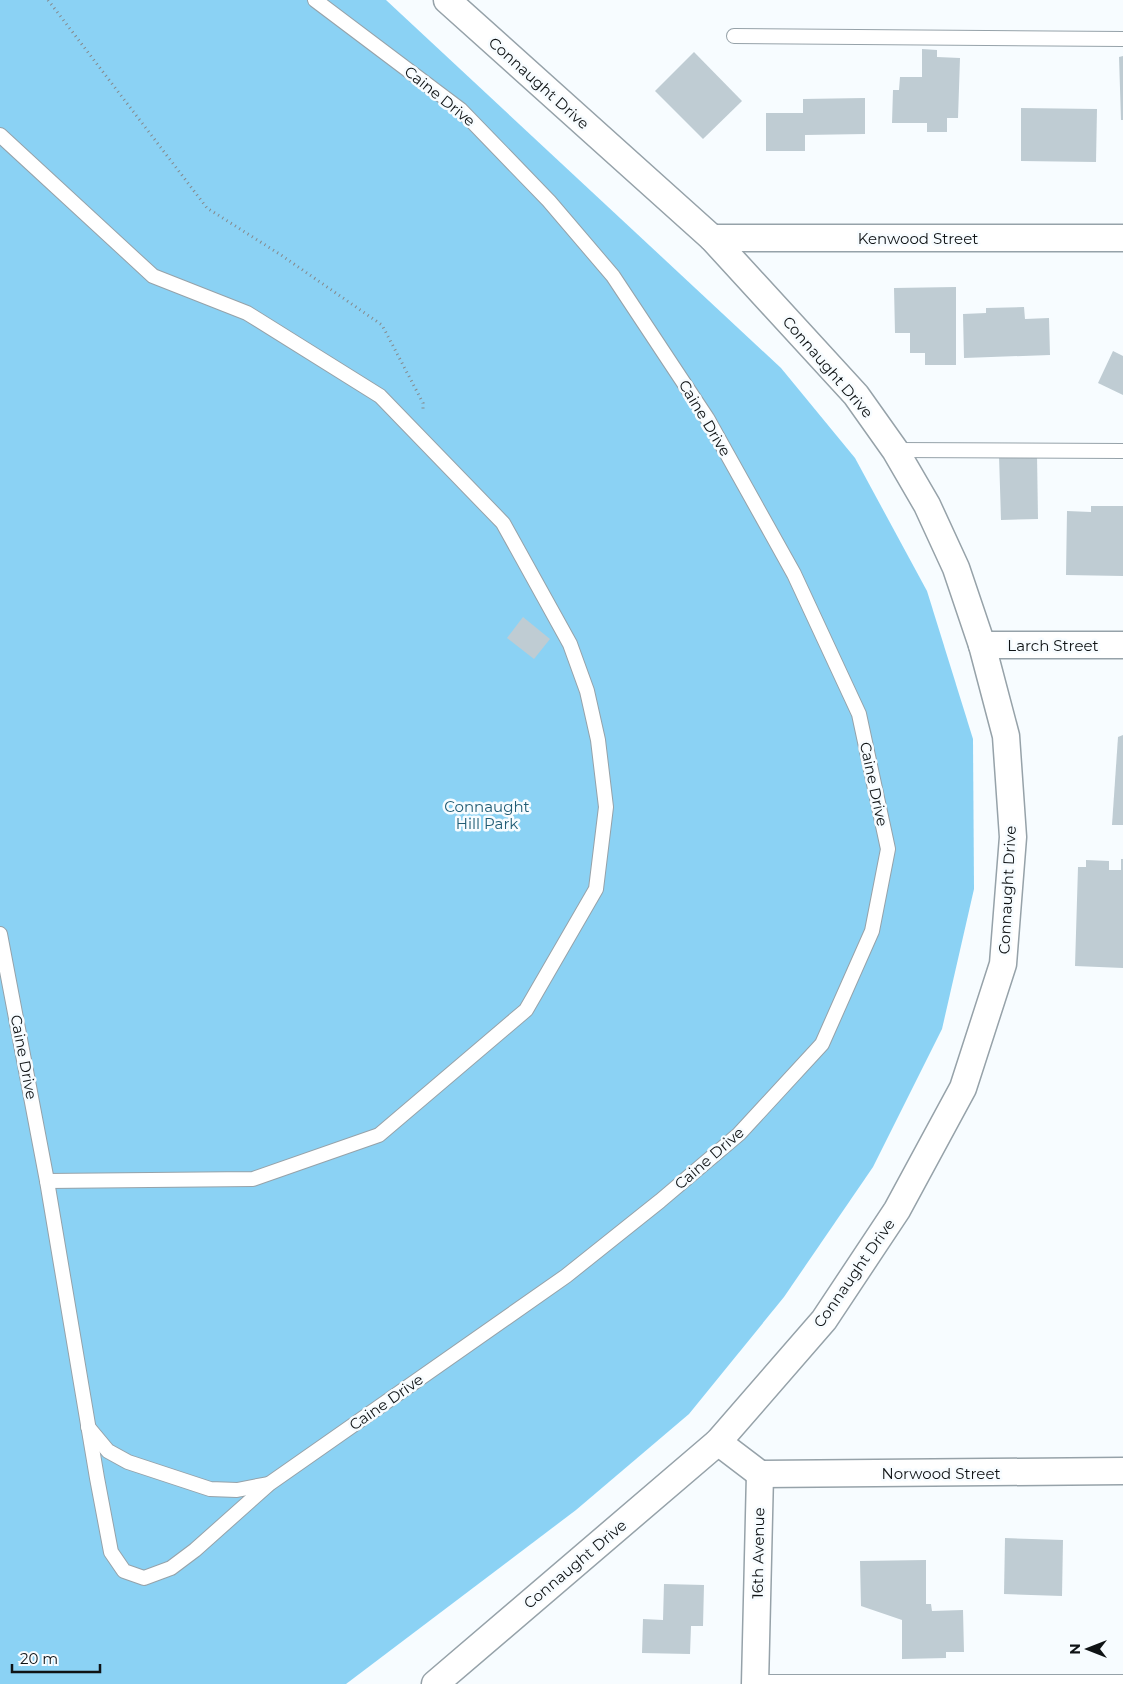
<svg xmlns="http://www.w3.org/2000/svg" width="1123" height="1684" font-family="Montserrat,sans-serif">
<rect width="100%" height="100%" fill="#f7fcff"/>
<path fill="#8bd2f4" d="M0,0H386L781,368L855,458L927,591L973,739L974,889L942,1029L873,1167L784,1297L689,1414L576,1510L346,1684H0Z"/>
<g fill="#bfccd3">
<path d="M922,49L937,50V57L960,58L958,118H947V132H927V123H892L893,90H899L900,77H922Z"/>
<path d="M694,52L742,101L703,139L655,91Z"/>
<path d="M1123,56V120H1121L1119,57Z"/>
<path d="M865,98V134L805,135V151H766V113H803V99Z"/>
<path d="M1021,108L1097,109L1096,162L1021,161Z"/>
<path d="M956,287V365H925V353H910V333H895L894,288Z"/>
<path d="M1024,307L1025,319L1049,318L1050,355L964,358L963,314L986,313V308Z"/>
<path d="M1113,351L1123,356V395L1098,383Z"/>
<path d="M1037,455L1038,519L1001,520L999,456Z"/>
<path d="M1091,506H1123V576L1066,575L1067,511L1091,512Z"/>
<path d="M523,617L550,639L534,659L507,638Z"/>
<path d="M1123,735V825H1112L1118,737Z"/>
<path d="M1121,859H1123V968L1075,966L1078,867H1086V860L1109,861V870H1121Z"/>
<path d="M1005,1538L1063,1540L1062,1596L1004,1594Z"/>
<path d="M926,1560V1604H931L932,1611L963,1610L964,1652H946V1658L902,1659V1620L861,1606L860,1561Z"/>
<path d="M664,1584L704,1585L703,1626H691L690,1654L642,1653L643,1619L663,1620Z"/>
</g>
<g fill="none" stroke-linecap="round" stroke-linejoin="round">
<defs>
<g id="lane">
<path d="M734,36L1123,39"/>
<path d="M0,135L153,276L247,313L380,396L503,523L570,644L587,691L598,740L606,807L596,889L526,1010L379,1135L253,1179L47,1181"/>
<path d="M895,450L1123,451"/>
<path d="M0,934L47,1181L97,1478L111,1552L124,1571L144,1578L171,1568L195,1550L269,1484L566,1276L660,1201L739,1134L822,1044L872,931L888,849L859,714L794,574L707,418L613,276L549,201L461,110L315,0"/>
<path d="M88,1427L108,1451L128,1462L210,1489L237,1490L268,1484"/>
<path d="M755,1682H1123"/>
</g>
<g id="street">
<path d="M712,238H1123"/>
<path d="M982,645H1123"/>
<path d="M718,1442L760,1474"/>
<path d="M760,1474L1123,1471"/>
<path d="M435,1684L718,1442L824,1320L897,1210L963,1088L1003,964L1013,837L1006,736L982,645L956,568L927,505L895,450L856,395L712,238L447,0"/>
<path d="M755,1684L760,1474"/>
</g>
</defs>
<use href="#lane" stroke="#96a2a9" stroke-width="16"/>
<use href="#street" stroke="#96a2a9" stroke-width="29"/>
<path stroke="#85898c" stroke-width="3" stroke-dasharray="1 4" stroke-linecap="butt" d="M48,0L207,208L281,255L382,325L423,403V410"/>
<use href="#lane" stroke="#fff" stroke-width="14"/>
<use href="#street" stroke="#fff" stroke-width="26"/>
</g>
<g text-anchor="middle" dominant-baseline="central" stroke-width="5" stroke-linejoin="round" paint-order="stroke">
<g font-size="15" fill="#0f1315" stroke="#f7fcff">
<text transform="translate(539 83) rotate(42)">Connaught Drive</text>
<text transform="translate(440 96) rotate(39)">Caine Drive</text>
<text x="918" y="238">Kenwood Street</text>
<text transform="translate(828 367) rotate(49)">Connaught Drive</text>
<text transform="translate(705 418) rotate(59)">Caine Drive</text>
<text x="1053" y="645">Larch Street</text>
<text transform="translate(874 784) rotate(78)">Caine Drive</text>
<text transform="translate(1007 890) rotate(-87)">Connaught Drive</text>
<text transform="translate(24 1057) rotate(79)">Caine Drive</text>
<text transform="translate(709 1158) rotate(-41)">Caine Drive</text>
<text transform="translate(854 1273) rotate(-55)">Connaught Drive</text>
<text transform="translate(386 1402) rotate(-35)">Caine Drive</text>
<text x="941" y="1473">Norwood Street</text>
<text transform="translate(758 1553) rotate(-89)">16th Avenue</text>
<text transform="translate(575 1564) rotate(-40)">Connaught Drive</text>
</g>
<g font-size="15" fill="#205c75" stroke="#f7fcff">
<text x="487" y="806">Connaught<tspan x="487" dy="17">Hill Park</tspan></text>
</g>
</g>
<g transform="translate(1088 1649) rotate(270)" stroke="#f7fcff" stroke-width="4" paint-order="stroke">
<path d="M0-4L9 19L0 12L-9 19Z" fill="#0f1315"/>
<text y="-8" font-size="14" font-weight="bold" text-anchor="middle" fill="#0f1315">N</text>
</g>
<path d="M12 1664v8h88v-8" fill="none" stroke="#0f1315" stroke-width="2.5"/>
<text x="20" y="1664" font-size="15" fill="#0f1315" stroke="#f7fcff" stroke-width="4" paint-order="stroke">20 m</text>
</svg>
